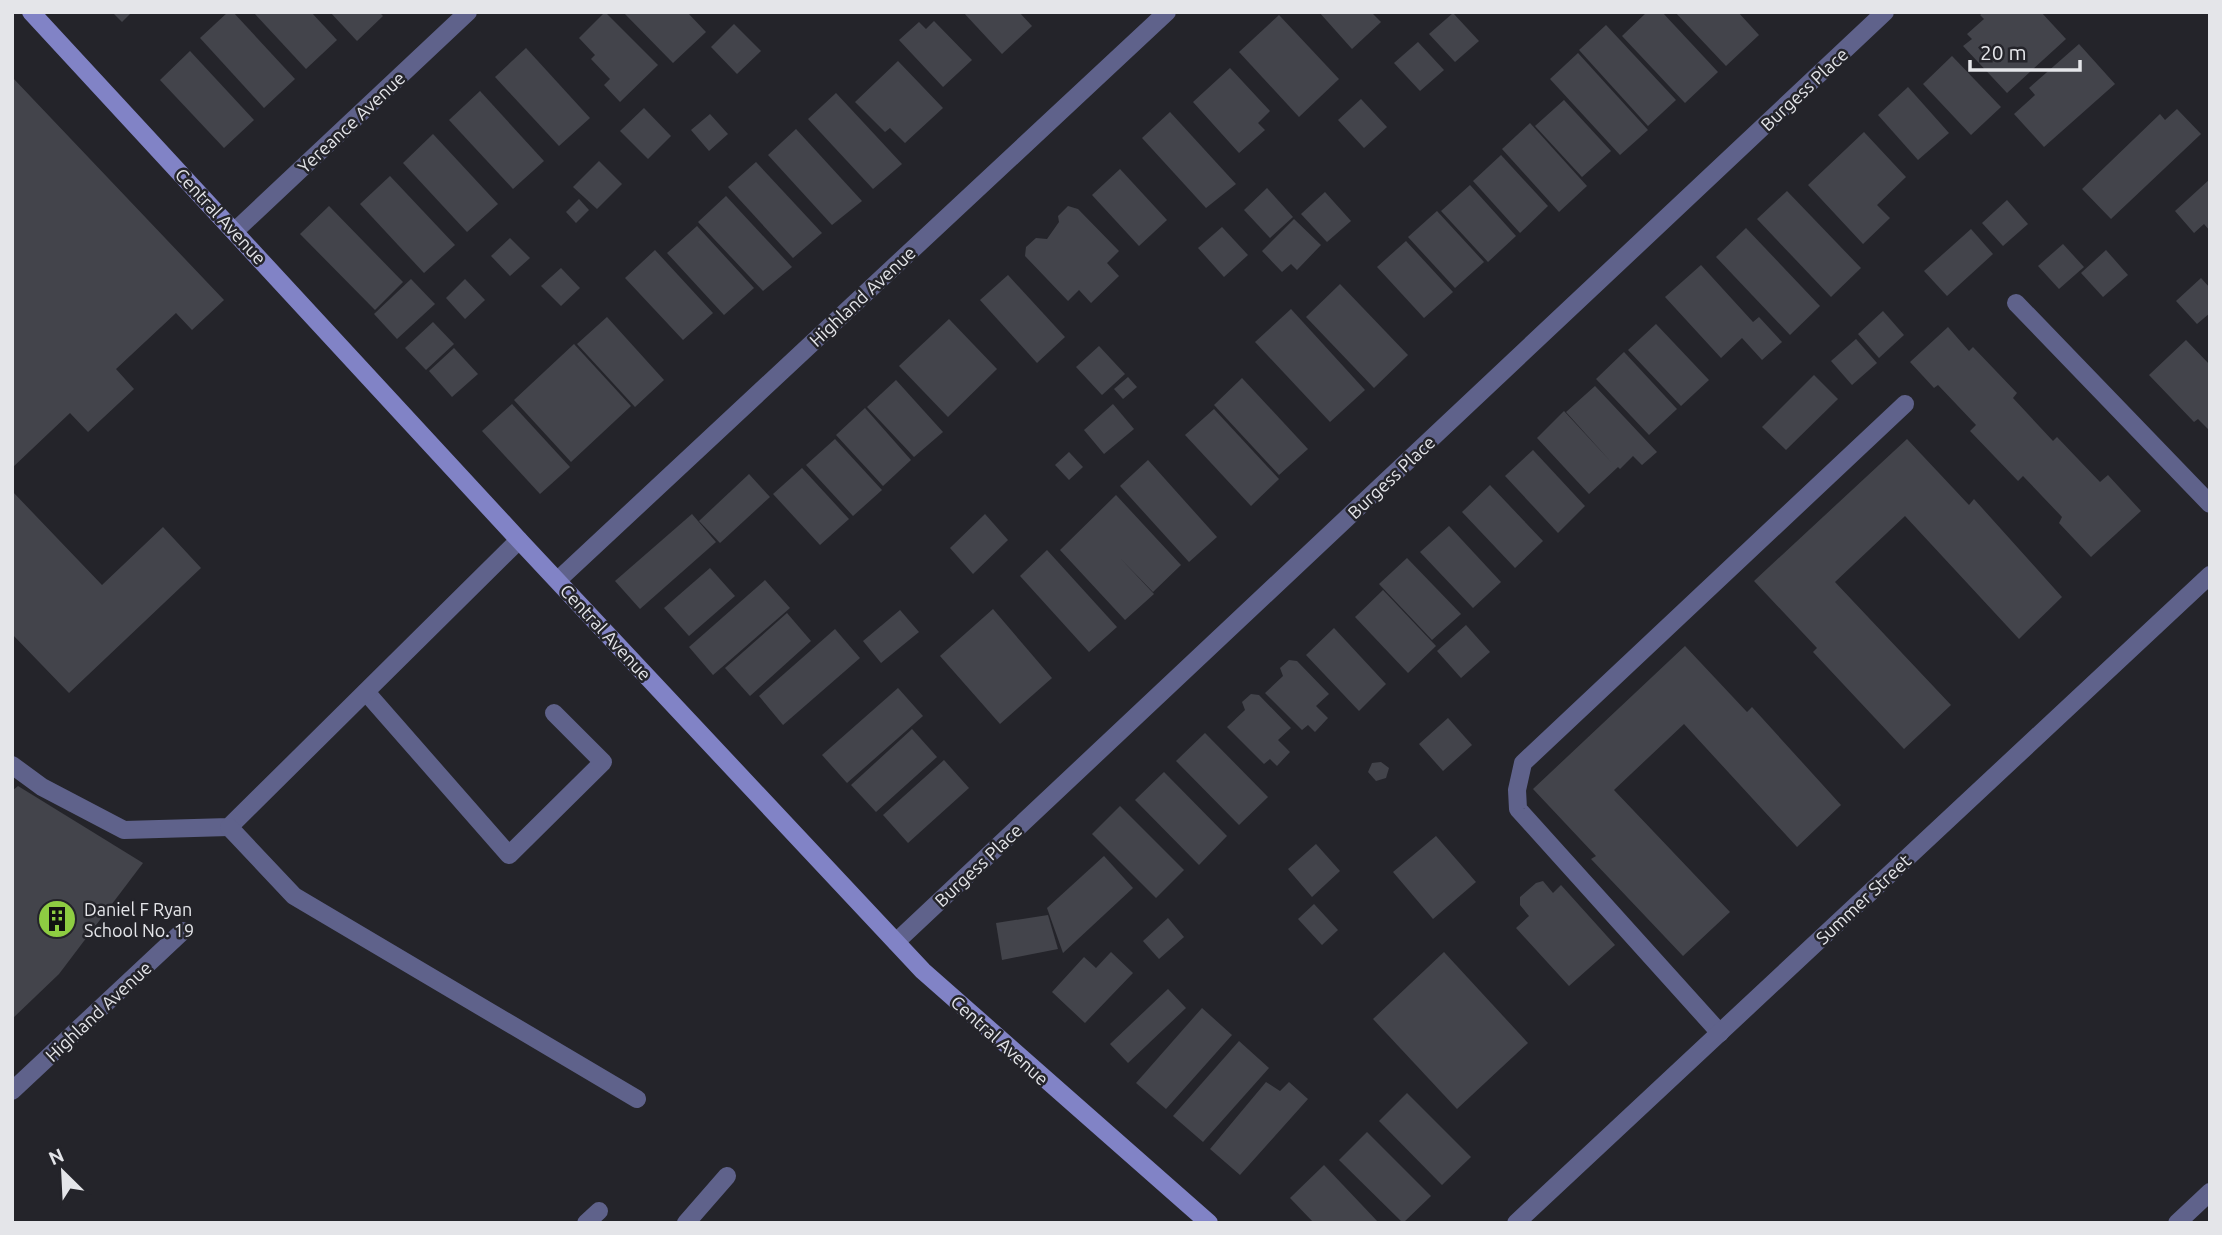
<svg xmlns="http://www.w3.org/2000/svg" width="2222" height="1235" font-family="Ubuntu,sans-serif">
<rect width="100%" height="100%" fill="#24242a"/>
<g fill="#43444b">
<path d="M112,12H132L122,22Z"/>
<path d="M228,12H233L295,79L264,108L200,38Z"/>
<path d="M253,12H311L337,40L306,69Z"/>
<path d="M330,12H379L383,16L357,41Z"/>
<path d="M605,12L658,65L620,102L604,85L610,79L591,59L595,55L579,38Z"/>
<path d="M623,12H687L706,32L673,63Z"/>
<path d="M963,12H1019L1032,26L1002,54Z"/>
<path d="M1319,12H1371L1381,22L1352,49Z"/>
<path d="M1647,12H1662L1718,72L1685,103L1622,36Z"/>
<path d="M1675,12H1738L1759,35L1726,66Z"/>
<path d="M1983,12H2041L2066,39L2007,93L1963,46L1972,39L1967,34L1984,19L1980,15Z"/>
<path d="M1453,13L1479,41L1455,62L1429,34Z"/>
<path d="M1279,15L1339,79L1299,117L1239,52Z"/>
<path d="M934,21L972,60L943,87L899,40L919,22L926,29Z"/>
<path d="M734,24L761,51L737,74L711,47Z"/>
<path d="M1606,25L1676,100L1648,126L1579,50Z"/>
<path d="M1418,42L1444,70L1420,91L1394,63Z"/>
<path d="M2079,44L2115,84L2044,147L2014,114L2035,95L2029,88Z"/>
<path d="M526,48L590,118L559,146L495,77Z"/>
<path d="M190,51L254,120L224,148L160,80Z"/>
<path d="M1578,53L1648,130L1620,155L1550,79Z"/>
<path d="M1952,56L2001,107L1971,135L1923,84Z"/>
<path d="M898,61L943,108L905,143L890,128L885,132L855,102Z"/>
<path d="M1230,68L1270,111L1258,123L1265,130L1239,153L1193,102Z"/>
<path d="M12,77L224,300L192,330L176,313L116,369L134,389L88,432L70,413L12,468Z"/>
<path d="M1908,87L1949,133L1918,160L1878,115Z"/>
<path d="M480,91L544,161L513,189L449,120Z"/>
<path d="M836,93L902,164L873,189L808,119Z"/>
<path d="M1361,99L1387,127L1364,148L1338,120Z"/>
<path d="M1564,100L1611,151L1582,177L1535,126Z"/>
<path d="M644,108L671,136L648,159L620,131Z"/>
<path d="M2177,109L2201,134L2111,219L2082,189L2160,114L2165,120Z"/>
<path d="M1170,112L1236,184L1206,208L1142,138Z"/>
<path d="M710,114L728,134L709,151L691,130Z"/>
<path d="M1530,123L1587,186L1559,212L1502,149Z"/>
<path d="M796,129L862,201L832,225L768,155Z"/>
<path d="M1864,132L1906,177L1877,205L1890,218L1863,244L1808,185Z"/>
<path d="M433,134L498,204L467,232L403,163Z"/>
<path d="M1501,155L1548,206L1520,233L1473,181Z"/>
<path d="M599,161L622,184L597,209L573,187Z"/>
<path d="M756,162L822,233L793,258L728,187Z"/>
<path d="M1120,169L1167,220L1139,246L1092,195Z"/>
<path d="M390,176L455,245L424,273L360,204Z"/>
<path d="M2210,179V231L2204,224L2194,233L2175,211Z"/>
<path d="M1470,185L1516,236L1488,262L1441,211Z"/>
<path d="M1267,188L1293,217L1270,238L1244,210Z"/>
<path d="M1787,191L1861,268L1831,297L1757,219Z"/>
<path d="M1325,192L1351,221L1327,242L1301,214Z"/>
<path d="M726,196L792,267L763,291L698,222Z"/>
<path d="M579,199L589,210L576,223L566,212Z"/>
<path d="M2007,200L2028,224L2003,246L1982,223Z"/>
<path d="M329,206L403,282L375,310L300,234Z"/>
<path d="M1068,206L1078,209L1119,251L1107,263L1119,276L1091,303L1079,290L1068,301L1025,256L1026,247L1036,238L1047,239L1059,222L1058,216Z"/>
<path d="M1437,211L1484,262L1455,288L1408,237Z"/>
<path d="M1294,219L1321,245L1297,270L1291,264L1282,272L1262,251Z"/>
<path d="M697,226L754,288L724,315L667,253Z"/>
<path d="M1222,227L1248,255L1224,277L1198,248Z"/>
<path d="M1746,228L1820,306L1790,335L1716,257Z"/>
<path d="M1971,229L1993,254L1947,296L1924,271Z"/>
<path d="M510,238L530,258L510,276L491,256Z"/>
<path d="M1406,241L1453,292L1424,318L1377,267Z"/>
<path d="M2063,244L2084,267L2059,289L2038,266Z"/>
<path d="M655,250L713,313L683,340L625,278Z"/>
<path d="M2106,250L2128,275L2103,297L2081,273Z"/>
<path d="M1701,265L1753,322L1759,317L1782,342L1762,360L1742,338L1721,358L1665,297Z"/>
<path d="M561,268L580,288L561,306L541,286Z"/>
<path d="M1008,275L1065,337L1037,363L980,300Z"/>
<path d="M2201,278L2210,288V313L2197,324L2176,301Z"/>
<path d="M411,279L435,304L397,339L374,314Z"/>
<path d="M465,279L485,300L465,319L446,298Z"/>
<path d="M1340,284L1408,355L1374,388L1306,317Z"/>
<path d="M1291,309L1365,390L1330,422L1255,342Z"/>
<path d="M1883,311L1904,335L1879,358L1858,334Z"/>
<path d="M607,317L664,380L635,407L577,344Z"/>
<path d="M949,319L997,369L948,417L899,366Z"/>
<path d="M433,322L454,344L426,370L405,348Z"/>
<path d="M1656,324L1709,380L1681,406L1628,350Z"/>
<path d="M1948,327L1969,351L1973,347L2017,393L2013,398L2053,441L2057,437L2100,482L2108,475L2141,511L2091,557L2059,523L2062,517L2023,476L2018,481L1970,431L1976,425L1938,385L1934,388L1910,362Z"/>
<path d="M1856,339L1877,363L1852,385L1831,361Z"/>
<path d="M2186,340L2210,365V431L2198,419L2194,422L2149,375Z"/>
<path d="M574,344L631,406L571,462L514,400Z"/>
<path d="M1099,346L1125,374L1102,395L1076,367Z"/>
<path d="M454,348L478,374L452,397L429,371Z"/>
<path d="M1624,352L1677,409L1649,435L1596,379Z"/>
<path d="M1814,375L1838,399L1786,450L1762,427Z"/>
<path d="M1128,377L1137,387L1123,399L1114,389Z"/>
<path d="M1242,378L1308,449L1279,475L1214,405Z"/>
<path d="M896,380L943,432L914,457L867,407Z"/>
<path d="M1595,386L1657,452L1642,465L1633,456L1620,469L1618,467L1589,494L1537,438L1564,411L1612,463L1566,412Z"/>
<path d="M512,404L570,467L540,494L482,431Z"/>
<path d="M1113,404L1134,429L1104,454L1084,430Z"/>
<path d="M865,408L911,460L883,486L836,435Z"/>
<path d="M1214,409L1279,479L1251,506L1185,435Z"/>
<path d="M835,439L882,490L853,516L806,465Z"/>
<path d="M1907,439L1969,505L1974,499L2062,597L2019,639L1905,516L1835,582L1951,705L1904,749L1813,652L1817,648L1754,581Z"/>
<path d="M1533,450L1585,506L1558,533L1505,476Z"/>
<path d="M1069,452L1083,467L1069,480L1055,465Z"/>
<path d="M1148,460L1217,537L1189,562L1120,486Z"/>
<path d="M802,468L849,519L820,545L773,494Z"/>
<path d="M749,474L770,497L720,543L699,521Z"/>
<path d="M1490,485L1543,541L1515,568L1462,512Z"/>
<path d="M12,491L102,585L163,527L201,568L69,693L12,634Z"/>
<path d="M1116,495L1181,565L1153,592L1120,558L1154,594L1125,620L1060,550Z"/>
<path d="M692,514L716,542L640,609L615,581Z"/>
<path d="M985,514L1008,540L973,574L950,548Z"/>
<path d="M1449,526L1501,582L1473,608L1420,552Z"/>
<path d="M1047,550L1117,627L1089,652L1020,576Z"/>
<path d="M1407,558L1461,614L1432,640L1379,584Z"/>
<path d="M710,568L735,596L689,636L664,608Z"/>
<path d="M765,580L790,608L713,675L689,647Z"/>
<path d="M1383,590L1436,646L1408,673L1355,617Z"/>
<path d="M993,609L1052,678L1000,724L940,656Z"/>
<path d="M900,610L919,632L881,663L863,641Z"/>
<path d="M787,613L811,641L750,696L725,668Z"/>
<path d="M1466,625L1490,652L1461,678L1437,651Z"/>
<path d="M1334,628L1386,684L1359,711L1306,655Z"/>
<path d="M835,629L860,658L783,725L759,696Z"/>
<path d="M1685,646L1747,712L1752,707L1841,805L1797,847L1684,724L1614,790L1730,912L1683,956L1591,859L1596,856L1533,789Z"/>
<path d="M1289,660L1297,661L1329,694L1316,706L1328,718L1315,732L1308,725L1302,730L1265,693L1283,676L1280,668Z"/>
<path d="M898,688L923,716L847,783L822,755Z"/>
<path d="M1251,694L1259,695L1291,728L1278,740L1290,752L1277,766L1270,759L1264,764L1227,727L1245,710L1242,702Z"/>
<path d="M1448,718L1472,745L1443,771L1419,744Z"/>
<path d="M912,729L937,757L876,812L851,785Z"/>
<path d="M1205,733L1268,797L1239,825L1176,761Z"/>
<path d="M944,760L969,788L908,843L883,815Z"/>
<path d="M1381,762L1389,768L1386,778L1376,781L1368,772L1372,763Z"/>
<path d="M1164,772L1227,836L1199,865L1135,800Z"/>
<path d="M18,786L143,863L59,974L12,1019V791Z"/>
<path d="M1120,806L1184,870L1156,898L1092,834Z"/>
<path d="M1436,836L1476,882L1433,919L1393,872Z"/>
<path d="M1316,844L1340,871L1312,897L1288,869Z"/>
<path d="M1104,856L1133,888L1063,953L1047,908Z"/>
<path d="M1543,881L1553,893L1561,885L1615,945L1569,986L1516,928L1529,916L1520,905V897L1536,883Z"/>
<path d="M1314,904L1338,930L1322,945L1298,919Z"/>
<path d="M1048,915L1058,949L1002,960L996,923Z"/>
<path d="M1168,918L1184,937L1159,959L1143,941Z"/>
<path d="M1111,952L1133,973L1085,1023L1052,992L1084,957L1096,968Z"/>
<path d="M1444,952L1528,1043L1457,1109L1373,1019Z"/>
<path d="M1168,989L1186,1008L1128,1063L1110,1044Z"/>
<path d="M1202,1008L1232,1035L1166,1109L1136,1083Z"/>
<path d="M1239,1041L1269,1068L1203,1142L1173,1116Z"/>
<path d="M1266,1082L1280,1091L1289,1082L1308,1099L1240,1175L1210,1149Z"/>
<path d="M1407,1093L1471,1157L1442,1185L1379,1121Z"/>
<path d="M1367,1132L1431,1196L1403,1223L1339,1160Z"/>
<path d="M1324,1165L1379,1223H1314L1290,1198Z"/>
</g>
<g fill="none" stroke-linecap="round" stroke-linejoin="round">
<g stroke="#5f628b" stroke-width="18">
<path d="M2016,303L2210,504"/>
<path d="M366,692L509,855L603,762L554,713"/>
<path d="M12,765L42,787L124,830L229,827L519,540"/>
<path d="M229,827L294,896L637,1099"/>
<path d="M1720,1033L1518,809L1517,790L1523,763L1905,404"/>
<path d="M686,1223L727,1176"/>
</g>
<g stroke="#5f628b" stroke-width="18">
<path d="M235,231L468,12"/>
<path d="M558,580L1167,12"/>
<path d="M896,942L1885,12"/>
<path d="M12,1091L183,931"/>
<path d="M586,1223L599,1211"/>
<path d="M1516,1223L2210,575"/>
<path d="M2177,1223L2210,1192"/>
</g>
<path stroke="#8183c6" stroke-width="18" d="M31,12L519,540L923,971L1209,1223"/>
</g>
<defs>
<symbol id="building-disc" viewBox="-11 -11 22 22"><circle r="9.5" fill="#8ecd42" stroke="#24242a"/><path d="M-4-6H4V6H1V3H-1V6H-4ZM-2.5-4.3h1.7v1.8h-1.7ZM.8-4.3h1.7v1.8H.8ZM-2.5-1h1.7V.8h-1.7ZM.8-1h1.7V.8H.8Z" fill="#111"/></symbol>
</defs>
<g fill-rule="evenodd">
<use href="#building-disc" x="35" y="897" width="44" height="44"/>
</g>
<g text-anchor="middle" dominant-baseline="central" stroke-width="5" stroke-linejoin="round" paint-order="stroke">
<g font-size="18" fill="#e4e5e9" stroke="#24242a">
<text transform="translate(1804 89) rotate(-43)">Burgess Place</text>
<text transform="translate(351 122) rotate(-43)">Yereance Avenue</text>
<text transform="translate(221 216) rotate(47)">Central Avenue</text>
<text transform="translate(862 296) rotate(-43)">Highland Avenue</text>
<text transform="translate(1391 477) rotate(-43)">Burgess Place</text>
<text transform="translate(606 632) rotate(47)">Central Avenue</text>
<text transform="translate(978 865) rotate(-43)">Burgess Place</text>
<text transform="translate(1863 899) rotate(-43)">Summer Street</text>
<text transform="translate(98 1011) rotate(-43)">Highland Avenue</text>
<text transform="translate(1000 1040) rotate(42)">Central Avenue</text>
</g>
<g font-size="18" fill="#e4e5e9" stroke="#24242a" text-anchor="start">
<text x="84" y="909">Daniel F Ryan<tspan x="84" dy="21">School No. 19</tspan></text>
</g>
</g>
<rect width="2222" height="1235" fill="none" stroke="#e4e5e9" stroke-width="28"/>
<g transform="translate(63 1172) rotate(336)" stroke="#24242a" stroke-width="5" paint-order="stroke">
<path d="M0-5L12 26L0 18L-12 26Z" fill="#e4e5e9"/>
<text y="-10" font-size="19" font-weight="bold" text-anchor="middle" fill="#e4e5e9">N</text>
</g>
<path d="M1970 60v10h110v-10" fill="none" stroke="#e4e5e9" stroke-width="3.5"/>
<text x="1980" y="60" font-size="21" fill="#e4e5e9" stroke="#24242a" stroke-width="5" paint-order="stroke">20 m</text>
</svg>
